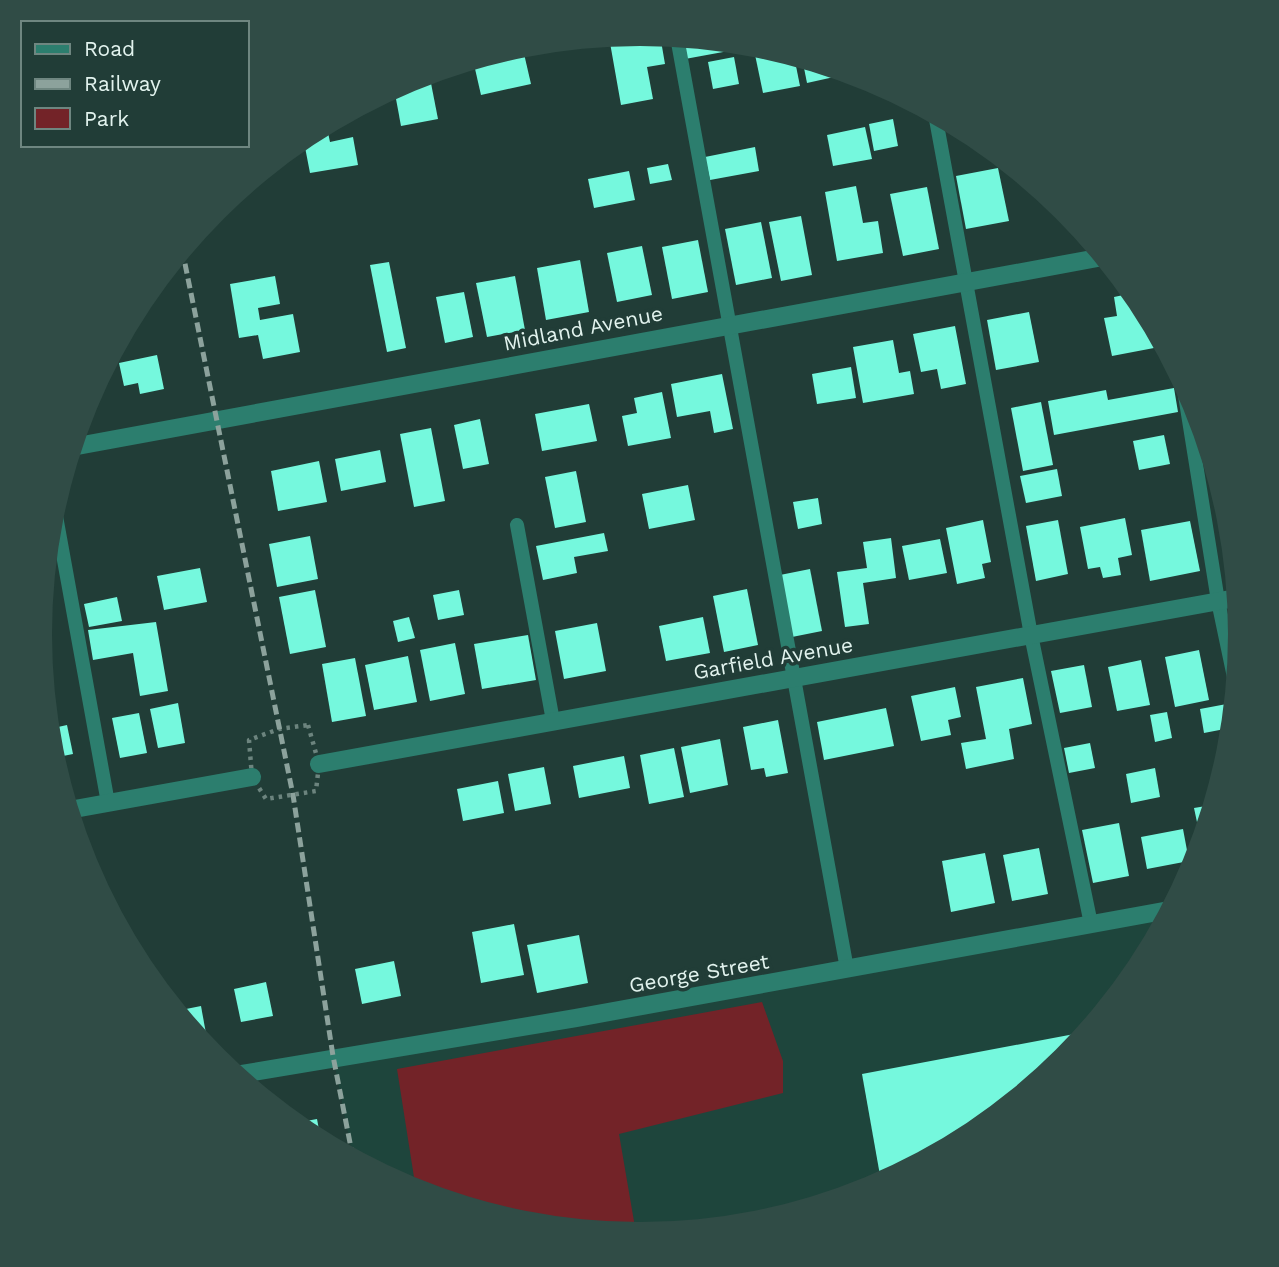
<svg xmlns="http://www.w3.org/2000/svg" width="1279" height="1267" font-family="'Work Sans',sans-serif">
<rect width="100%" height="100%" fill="#213d37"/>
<path fill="#1e453c" d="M1171,906L1138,967L1064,1058L973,1133L869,1188L756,1222L639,1234L522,1222L409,1188L353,1158L333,1056Z"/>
<path fill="#732328" d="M762,1002L783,1061V1093L619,1134L636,1233L522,1222L416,1190L397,1069Z"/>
<g fill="#75f8dd">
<path d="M635,34L660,35L665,64L647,67L653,99L621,105L609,37Z"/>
<path d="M681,37L733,42L734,50L685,59Z"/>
<path d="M522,45L531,84L481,95L473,60Z"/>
<path d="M753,45L794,56L800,86L763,93Z"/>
<path d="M734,57L739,84L713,89L708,62Z"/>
<path d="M802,58L843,71V75L807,83Z"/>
<path d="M429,73L438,119L401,126L394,88Z"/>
<path d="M893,119L898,146L874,151L869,124Z"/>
<path d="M326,123L330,142L353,137L358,165L310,173L304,142L295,144Z"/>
<path d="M865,127L872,159L833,166L827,135Z"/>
<path d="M755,147L759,171L710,180L705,157Z"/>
<path d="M668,164L672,180L650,184L647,168Z"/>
<path d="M998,168L1009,221L966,229L956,176Z"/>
<path d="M629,171L635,200L594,208L588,179Z"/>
<path d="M856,186L863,223L878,221L883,253L837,261L825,192Z"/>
<path d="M927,187L939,249L903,256L890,194Z"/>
<path d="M801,216L812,275L781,281L769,222Z"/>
<path d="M761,222L772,278L736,285L725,229Z"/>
<path d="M698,240L708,292L672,299L662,247Z"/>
<path d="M642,246L652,295L617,302L607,253Z"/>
<path d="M580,260L589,312L546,320L537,268Z"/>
<path d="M389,262L406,348L387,352L370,265Z"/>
<path d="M275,276L280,304L258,308L260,320L293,314L300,352L263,359L258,335L239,338L230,284Z"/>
<path d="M515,276L525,330L487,337L476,283Z"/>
<path d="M464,292L473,337L445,343L436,297Z"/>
<path d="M1133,293L1148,318L1154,348L1112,356L1104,318L1117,316L1114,297Z"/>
<path d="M1029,312L1039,362L996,370L987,320Z"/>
<path d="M955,326L966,384L941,389L937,369L921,372L913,334Z"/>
<path d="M893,340L899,373L910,371L914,394L863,403L853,347Z"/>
<path d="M157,355L164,389L140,394L138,383L124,386L119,363Z"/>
<path d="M851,367L856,398L817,404L812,374Z"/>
<path d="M722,374L733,429L714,433L710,411L677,417L671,384Z"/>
<path d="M1174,388L1178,412L1054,435L1048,401L1106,390L1108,400Z"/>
<path d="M662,392L671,438L628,446L622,416L637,413L634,398Z"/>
<path d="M1041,402L1053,465L1023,471L1011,408Z"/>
<path d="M589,404L597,441L542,451L535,414Z"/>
<path d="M480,419L489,464L463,469L454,425Z"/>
<path d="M431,428L445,501L414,507L400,434Z"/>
<path d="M1164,435L1170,464L1139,470L1133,441Z"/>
<path d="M380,450L386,482L341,491L335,459Z"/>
<path d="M319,461L327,502L278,511L271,471Z"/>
<path d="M1057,469L1062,496L1026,503L1020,476Z"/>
<path d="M576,471L586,522L555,528L545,477Z"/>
<path d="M688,485L695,520L649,529L642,494Z"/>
<path d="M818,498L822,524L798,529L793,502Z"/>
<path d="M1225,507L1232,558L1226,559L1217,509Z"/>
<path d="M1125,518L1132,555L1118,558L1121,575L1103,578L1100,567L1088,569L1080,527Z"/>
<path d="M983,520L991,562L982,564L985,578L957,584L946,528Z"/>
<path d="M1058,520L1068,574L1036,581L1026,526Z"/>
<path d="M1190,521L1200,571L1150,581L1141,530Z"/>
<path d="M604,533L608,551L574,557L577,573L543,580L536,546Z"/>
<path d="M310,536L318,579L277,587L269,544Z"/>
<path d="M891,538L896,578L863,583L869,624L845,627L837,572L867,568L863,542Z"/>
<path d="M940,539L947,573L909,580L902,546Z"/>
<path d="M200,568L207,602L164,610L157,576Z"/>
<path d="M810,569L822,631L792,637L780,575Z"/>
<path d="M747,589L758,645L724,652L713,596Z"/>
<path d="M315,590L326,647L290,654L279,597Z"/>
<path d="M459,590L464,615L438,620L433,595Z"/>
<path d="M117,597L122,621L89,627L84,604Z"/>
<path d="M409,617L415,638L398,642L393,621Z"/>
<path d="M703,617L710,653L666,661L659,626Z"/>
<path d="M156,622L168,691L140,696L133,653L93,660L88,630Z"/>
<path d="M597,623L606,671L564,679L555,631Z"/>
<path d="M528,635L536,680L482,689L474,644Z"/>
<path d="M455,643L465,694L430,701L420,650Z"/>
<path d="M1199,650L1209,700L1175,707L1165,657Z"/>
<path d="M408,656L417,702L374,710L365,665Z"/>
<path d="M355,658L366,716L332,722L322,664Z"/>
<path d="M1141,660L1150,705L1117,711L1108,667Z"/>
<path d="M1084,665L1092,707L1060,713L1051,671Z"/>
<path d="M1023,678L1032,724L1009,729L1014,759L966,769L961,743L986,739L976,687Z"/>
<path d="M955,687L961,717L948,720L951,735L921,741L911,696Z"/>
<path d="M178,703L185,743L158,748L150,709Z"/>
<path d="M1232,703L1230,728L1204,733L1200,709Z"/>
<path d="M886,708L894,746L824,760L817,722Z"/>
<path d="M1167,712L1172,738L1155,742L1150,715Z"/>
<path d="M139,713L147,753L120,758L112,718Z"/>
<path d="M778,720L788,773L766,777L764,768L751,770L743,727Z"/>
<path d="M67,725L73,754L53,758L49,729Z"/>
<path d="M720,739L728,785L690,793L681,747Z"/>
<path d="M1090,743L1095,768L1069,773L1064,748Z"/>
<path d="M674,748L684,797L649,804L640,755Z"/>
<path d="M624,756L630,788L579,798L573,766Z"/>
<path d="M544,767L551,804L515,811L508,774Z"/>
<path d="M1155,768L1160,797L1131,803L1126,774Z"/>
<path d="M498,781L504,813L463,821L457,789Z"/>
<path d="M1212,805L1201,841L1194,808Z"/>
<path d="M1119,823L1129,876L1093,883L1082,830Z"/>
<path d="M1183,829L1189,861L1147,869L1141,837Z"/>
<path d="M1039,848L1048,894L1012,901L1003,855Z"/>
<path d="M985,853L995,903L951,912L942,861Z"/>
<path d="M514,924L524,975L481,983L472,932Z"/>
<path d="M579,935L588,983L537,993L527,945Z"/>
<path d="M394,961L401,996L362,1004L355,969Z"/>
<path d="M266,982L273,1016L241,1022L234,989Z"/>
<path d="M201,1006L207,1039L201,1041L176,1011Z"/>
<path d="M1085,1032L1064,1058L973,1133L881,1181L862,1074Z"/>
<path d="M317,1119L321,1140L295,1123Z"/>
</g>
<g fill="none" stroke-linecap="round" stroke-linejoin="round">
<path stroke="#6c847e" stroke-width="4.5" stroke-dasharray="3.5 5" stroke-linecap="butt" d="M308,725L319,764L316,791L266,799L252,777L249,740L279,729Z"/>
<g stroke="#2c7e6e" stroke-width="14">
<path d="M677,37L847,969"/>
<path d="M935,114L1031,635L1091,924"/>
<path d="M1183,383L1218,601L1235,682"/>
<path d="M54,505L108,803"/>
<path d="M517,525L553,721"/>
</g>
<g stroke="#2c7e6e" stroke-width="18">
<path d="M72,447L1103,257"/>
<path d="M319,764L1236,598"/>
<path d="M69,810L252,777"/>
<path d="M236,1075L576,1018L1169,910"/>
</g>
<path stroke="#8ca29c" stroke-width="5" stroke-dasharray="10 5" stroke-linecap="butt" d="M182,249L293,795L333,1056L353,1158"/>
</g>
<g text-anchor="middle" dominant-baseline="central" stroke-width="7" stroke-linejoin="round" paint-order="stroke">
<g font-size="21" fill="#e2f3ee" stroke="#213d37">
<text transform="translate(583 328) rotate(-11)">Midland Avenue</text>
<text transform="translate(773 658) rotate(-10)">Garfield Avenue</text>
<text transform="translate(699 973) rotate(-10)">George Street</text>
</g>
</g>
<path d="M0 0H1279V1267H0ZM52 634a588 588 0 1 1 1176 0a588 588 0 1 1-1176 0Z" fill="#304c46" fill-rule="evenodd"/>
<rect x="21" y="21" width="228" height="126" fill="#213d37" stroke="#6e8680" stroke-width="2"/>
<rect x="35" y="44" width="35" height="10" fill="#2c7e6e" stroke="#6e8680" stroke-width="2"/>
<text x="84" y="56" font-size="21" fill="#e2f3ee">Road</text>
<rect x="35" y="79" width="35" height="10" fill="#8ca29c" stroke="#6e8680" stroke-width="2"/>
<text x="84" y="91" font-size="21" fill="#e2f3ee">Railway</text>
<rect x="35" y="108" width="35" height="21" fill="#732328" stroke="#6e8680" stroke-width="2"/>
<text x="84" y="126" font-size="21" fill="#e2f3ee">Park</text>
</svg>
